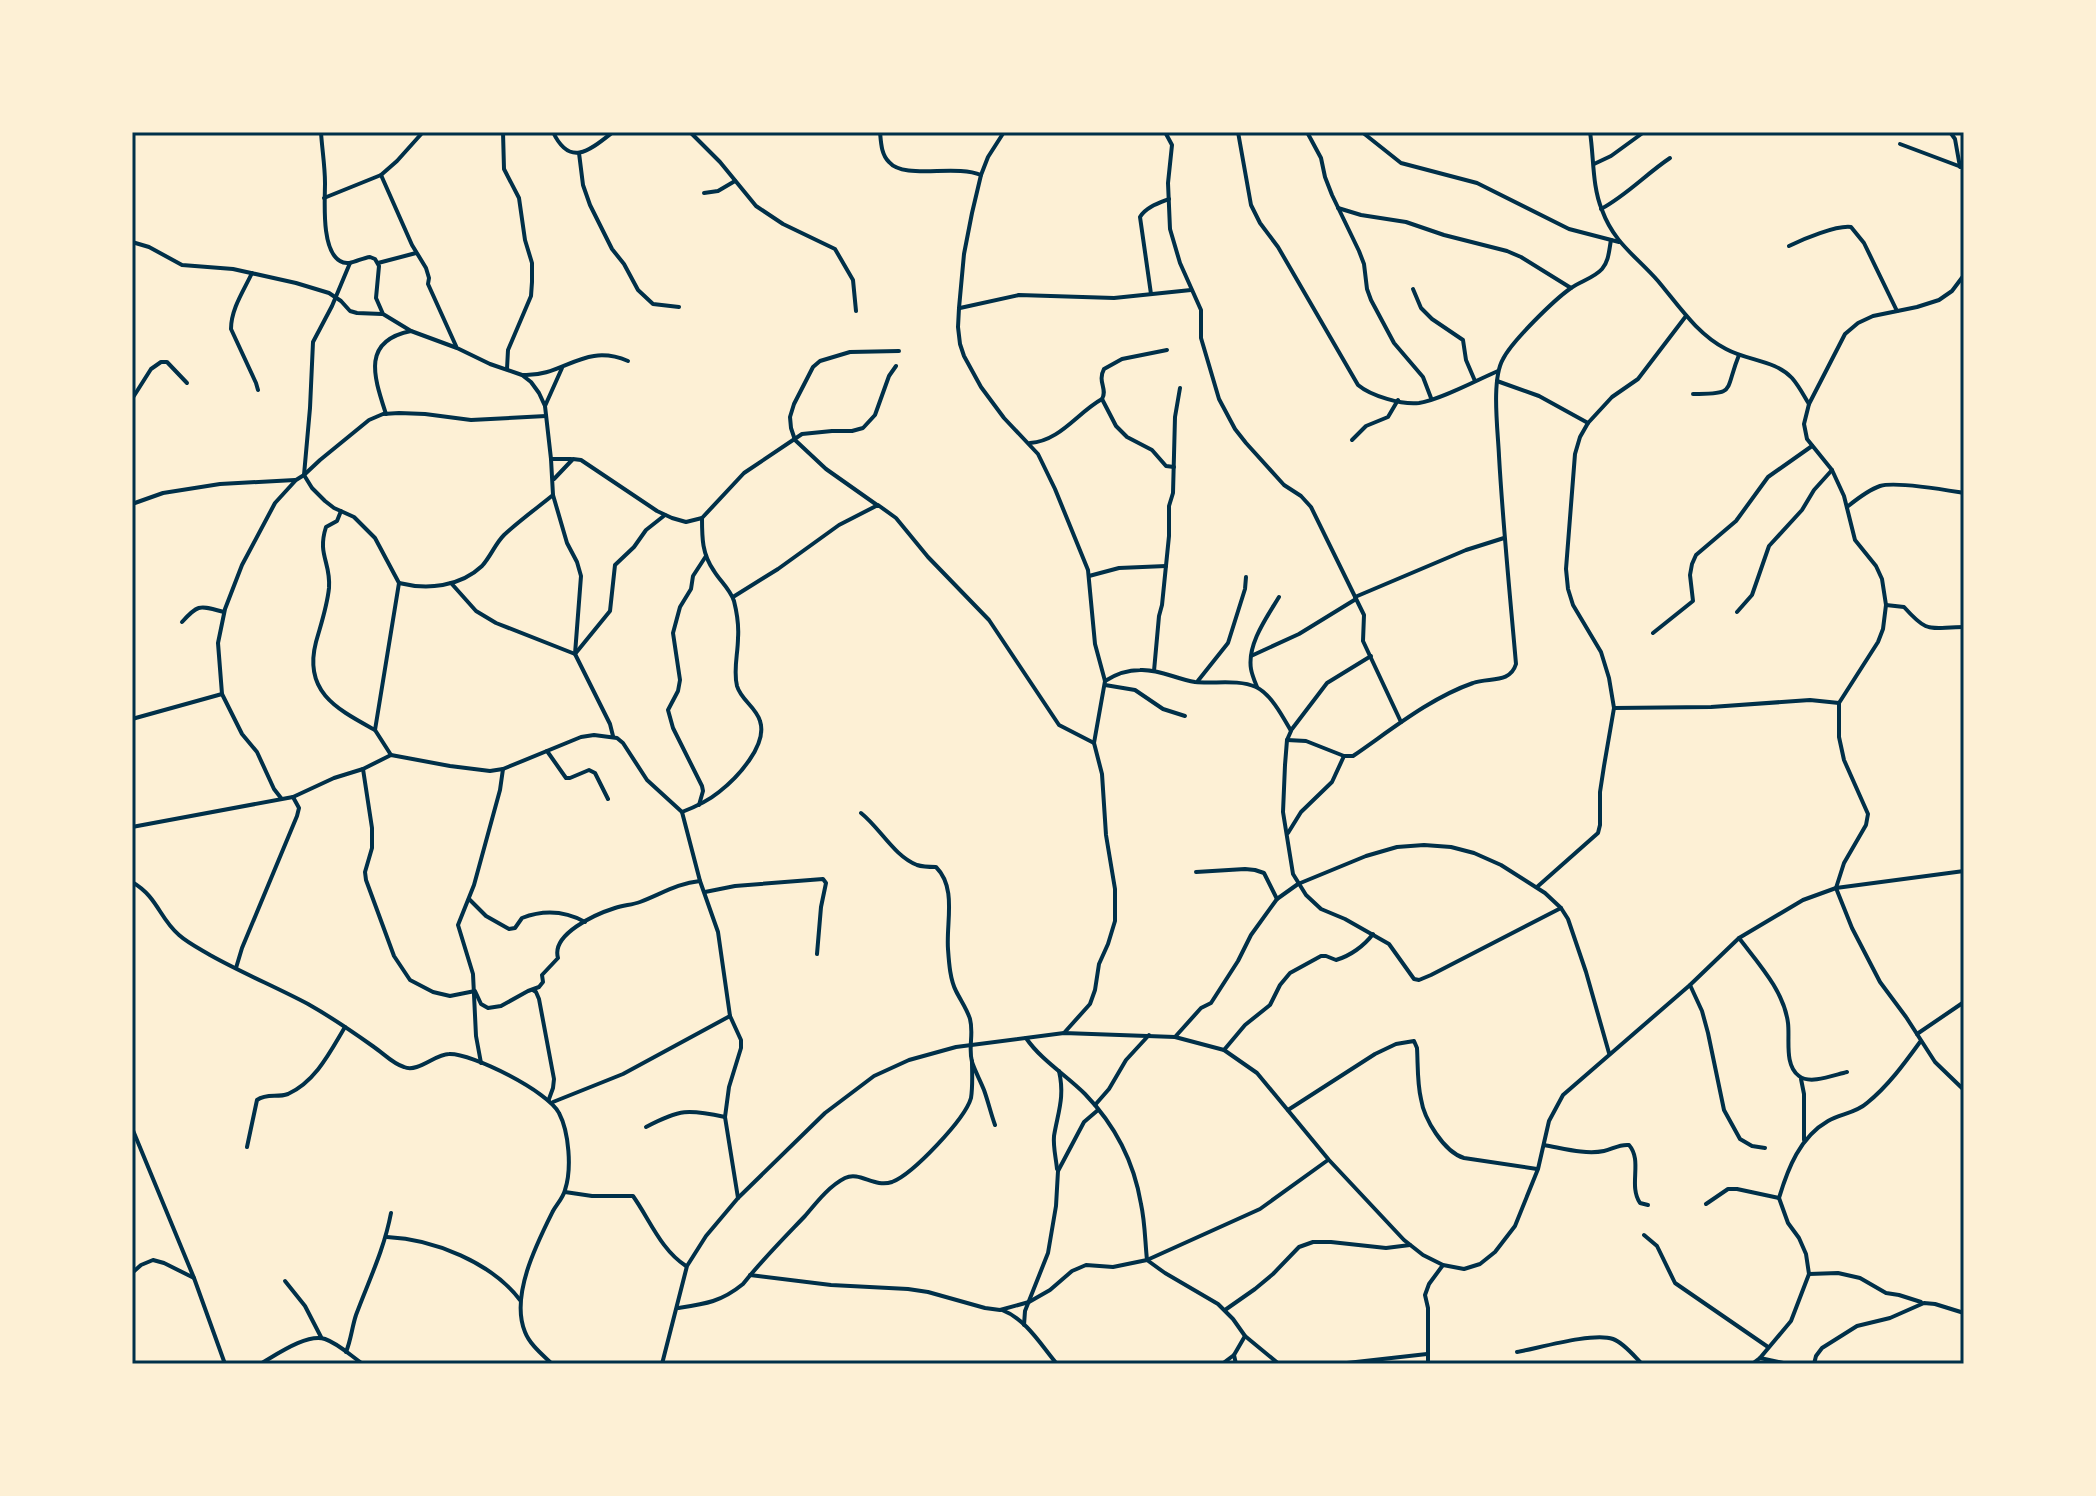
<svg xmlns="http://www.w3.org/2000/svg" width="2096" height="1496" font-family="'Exo 2',sans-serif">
<rect width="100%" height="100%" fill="#fdf0d5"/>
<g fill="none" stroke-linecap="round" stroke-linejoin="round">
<g stroke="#003049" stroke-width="4">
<path d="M321,132C322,149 325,166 325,183C325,201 321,250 340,261C349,267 360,258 370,257L375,259L379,266L376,298L383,314L411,331L457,348L490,364L522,375L531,382L539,393L545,406L551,459L553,495L567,543L577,562L581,576L575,654L610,724L613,736"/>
<path d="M503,132L504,169L519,198L525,240L532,263V282L531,296L508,350L507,369"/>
<path d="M553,132C570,168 590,150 613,132"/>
<path d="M690,132L720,162L756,206L783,224L835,249L853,280L856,311"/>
<path d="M880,132C881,142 881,154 889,162C904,180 955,164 981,175"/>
<path d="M1004,132L988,157L981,175L972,213L964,254L959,308L958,327L960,344L964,356L981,387L1004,418L1038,454L1055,489L1088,570L1095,644L1105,681L1094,743L1102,774L1106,835L1115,889V921L1108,944L1099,964L1095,990L1090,1004L1064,1033"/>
<path d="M1165,132L1172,145L1168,183L1170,229L1180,263L1201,310V338L1219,399L1235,429L1246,443L1284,485L1301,496L1311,507L1364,615L1363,641L1401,722"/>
<path d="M1238,132L1251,205L1260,223L1278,247L1358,385C1371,396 1402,405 1419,403C1440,400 1477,380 1498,371"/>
<path d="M1307,132L1321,158L1325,177L1332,195L1359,251L1364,264L1367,289L1371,300L1394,343L1423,377L1431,398"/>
<path d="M1362,132L1401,163L1477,183L1569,229L1619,242"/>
<path d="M1590,132C1594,158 1592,186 1602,210C1614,243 1636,256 1658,281C1679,306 1697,334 1726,349C1748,361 1775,360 1792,378C1799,386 1804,396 1809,404"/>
<path d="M1950,132L1955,139L1960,167"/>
<path d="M1900,144L1964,168"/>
<path d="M579,153L583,185L590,205L612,249L624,264L638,290L653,304L679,307"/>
<path d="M1594,164L1611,156L1644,132"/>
<path d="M381,175L412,245L426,268L429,278L428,284L456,346"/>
<path d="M704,193L718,191L735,181"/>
<path d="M324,198L381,175L397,161L423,132"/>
<path d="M1338,208L1361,215L1406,222L1444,235L1507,251L1521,257L1571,288"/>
<path d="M1601,209C1627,195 1646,174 1670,158"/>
<path d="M132,242L149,247L182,265L233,269L296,283L329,293L341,301L350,311L357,313L382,314"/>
<path d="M1789,246C1803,239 1837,225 1851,227L1864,243L1897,311"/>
<path d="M350,263L332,306L313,342L310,408L304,475L312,488L325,501L334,508L354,517L375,538L399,583L375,730L391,755"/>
<path d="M378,263L416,253"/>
<path d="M252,273C244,290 231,309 231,329L256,383L258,390"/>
<path d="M1964,275L1952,291L1939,300L1917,307L1873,316L1858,323L1845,334L1809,404L1804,424L1807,439L1832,470L1844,496L1855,540L1876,566L1882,579L1886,605L1883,629L1878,642L1839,703V737L1844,760L1868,814L1866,825L1844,863L1836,888L1852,928L1880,982L1906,1017L1935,1062L1964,1090"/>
<path d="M1413,289L1421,308L1432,319L1463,340L1466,360L1475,381"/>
<path d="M1151,294L1140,217C1146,207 1159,203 1169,199"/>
<path d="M960,308L1019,295L1114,298L1191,290"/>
<path d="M523,375C564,377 583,342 628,361"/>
<path d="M1497,381L1539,396L1588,423"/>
<path d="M1693,394C1737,394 1724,392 1739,355"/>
<path d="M132,399L151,369L161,362H167L187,383"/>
<path d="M1102,399L1116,426L1127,437L1152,450L1166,466L1174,467"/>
<path d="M545,406L562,368"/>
<path d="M386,414C374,377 361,341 411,331"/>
<path d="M1352,440L1366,426L1388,417L1398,400"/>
<path d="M1030,443C1060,441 1077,413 1102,399C1108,389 1097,382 1104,369L1122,359L1167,350"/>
<path d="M551,459H571"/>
<path d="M554,479L573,459L581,460L657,511L672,518L686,522L702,518L744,473L802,434L832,431H852L863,428L875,415L889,376L896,366"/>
<path d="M132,504L163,493L220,484L295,480"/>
<path d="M877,505L826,469L795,440L791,428L790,417L794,404L813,367L820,361L850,352L899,351"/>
<path d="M1847,507C1857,499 1868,490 1880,486C1896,481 1946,490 1964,493"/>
<path d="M341,511L337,521L326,527C317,555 331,562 329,588C327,607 321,624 316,642C303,692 337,709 375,730"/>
<path d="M1089,576L1119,568L1166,566"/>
<path d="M399,583C427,590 460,587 482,566C491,556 495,544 504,535C519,521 537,508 553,495"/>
<path d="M451,583L476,611L496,623L575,654L610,611L615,565L634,547L646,530L665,515"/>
<path d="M733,597L778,569L839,525L878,505L896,518L928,557L989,620L1059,725L1094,743"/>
<path d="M1355,597L1466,550L1504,538"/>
<path d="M1886,605L1904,607C1929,635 1929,627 1964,627"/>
<path d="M1737,612L1752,595L1769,546L1802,510L1814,490L1832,470"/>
<path d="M182,622C199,603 200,606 224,612"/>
<path d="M1653,633L1693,601L1690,575L1692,564L1696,555L1736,521L1768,477L1812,446"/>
<path d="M1251,656L1299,634L1356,599"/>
<path d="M1154,671L1159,616L1162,605L1169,536V506L1173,493L1175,417L1180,388"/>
<path d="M1105,681C1116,674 1127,670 1140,670C1159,669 1176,679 1195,682C1214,684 1238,679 1256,687C1271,694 1283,717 1291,731L1287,740L1285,765L1283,812L1293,874L1306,895L1321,909L1345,919L1389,944L1414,979L1419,980L1431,975L1561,908"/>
<path d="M1197,682L1228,643L1245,589L1246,577"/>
<path d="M1105,685L1135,690L1163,709L1185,716"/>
<path d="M1257,687C1255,682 1252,675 1251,669C1247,644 1267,617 1279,597"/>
<path d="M1614,708L1711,707L1810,700L1839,703"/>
<path d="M132,719L222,694"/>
<path d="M1292,729L1327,683L1371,656"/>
<path d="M1287,740L1306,741L1344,756H1353C1391,730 1430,698 1473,683C1489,677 1510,684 1516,664C1510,595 1503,526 1499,456C1498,431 1491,380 1503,359C1512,341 1554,300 1571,288C1581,281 1594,278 1602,269C1609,261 1609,250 1611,240"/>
<path d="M547,751L566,778H570L589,770L595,773L608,799"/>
<path d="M363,769L372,828V848L365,872L366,880L394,956L410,980L433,992L450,996L475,991L481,1004L488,1008L501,1006L528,991L539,987L543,982L542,975L558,958C551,934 596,914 615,908C624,905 632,905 640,902C661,894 678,883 700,881"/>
<path d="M281,798L274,789L257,752L242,734L222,694L218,643L225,609L242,565L275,503L296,480L304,475L320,460L369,420L383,414L399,413L425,414L471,420L546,416"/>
<path d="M699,805L703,791L702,786L673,728L668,710L678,691L680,680L673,633L680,607L691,589L693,576L706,556"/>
<path d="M682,812C695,807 708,801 719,792C737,778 768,745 760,721C756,707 741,700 737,686C733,670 738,654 738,638C739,625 737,613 734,601C730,589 720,581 714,571C702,554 702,538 702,518"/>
<path d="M861,813C880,828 894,856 917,865C923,867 930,867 936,867C957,888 946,922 948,949C949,963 950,979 956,991C961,1001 967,1009 970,1019C974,1034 968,1047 972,1062C975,1071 980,1080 984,1090C988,1101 991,1114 995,1125"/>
<path d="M132,827L293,797L334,778L363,769L391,755L450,766L490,771L503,769L581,737L594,735L617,738L623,743L647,780L682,812L700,881L718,932L730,1016L741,1040V1048L729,1087L725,1117L738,1198"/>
<path d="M1288,833L1301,812L1332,782L1344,756"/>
<path d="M1196,872L1245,869L1255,870L1264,873L1277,899"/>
<path d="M132,882C158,897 159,918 179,935C188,943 200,949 210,955C242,973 276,987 308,1004C331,1017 353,1032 374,1047C383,1053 393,1064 404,1067C418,1073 435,1054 449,1054C472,1053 549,1092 559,1113C569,1132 572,1169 565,1190C563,1198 557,1204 553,1211C537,1243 510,1296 525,1332C530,1345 543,1355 552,1364"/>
<path d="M1537,887L1598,833L1600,825V792L1604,766L1614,708L1609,678L1601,652L1573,605L1568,589L1566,569L1575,454L1580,437L1588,423L1612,397L1638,379L1686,316"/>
<path d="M705,892L735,886L823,879L826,883L821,907L817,954"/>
<path d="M469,899L486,916L509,929L515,928L522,918C543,910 565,911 585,922"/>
<path d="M1739,938C1758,963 1784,991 1788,1023C1790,1039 1784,1065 1799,1076C1810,1085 1834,1075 1847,1072"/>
<path d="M236,968L242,948L297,816L299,808L293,797"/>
<path d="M1690,985L1702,1011L1708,1033L1724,1110L1740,1139L1752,1146L1765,1148"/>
<path d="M533,990L536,992L539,999L554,1079L553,1088L549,1099"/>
<path d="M1917,1034L1964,1002"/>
<path d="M1175,1037L1201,1008L1211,1003L1238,961L1251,935L1277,899L1298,884L1366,856L1397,847L1424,845L1451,847L1474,853L1501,865L1545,893L1561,908L1568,919L1586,972L1609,1053"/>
<path d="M1026,1038C1041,1060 1066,1075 1085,1094C1115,1125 1134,1162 1141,1204C1145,1222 1145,1241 1147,1260L1165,1273L1218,1304L1233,1319L1245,1336L1279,1364"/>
<path d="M1224,1050L1245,1025L1270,1005L1280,985L1290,973L1321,956H1326L1336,960C1350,956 1364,946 1373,934"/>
<path d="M481,1063L476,1036L473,974L458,925L474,885L500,790L503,769"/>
<path d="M1801,1079L1804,1094V1140"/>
<path d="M553,1102L623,1074L730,1016"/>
<path d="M1095,1105L1109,1089L1126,1060L1149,1035"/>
<path d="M1288,1110L1375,1054L1396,1044L1414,1041L1417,1048C1418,1064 1417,1082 1421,1099C1424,1119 1444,1152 1464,1158L1537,1169"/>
<path d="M646,1127C680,1109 688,1109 725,1117"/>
<path d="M132,1128L194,1278L225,1364"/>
<path d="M1544,1145C1562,1148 1585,1155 1604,1151C1613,1149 1619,1144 1629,1145C1643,1161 1628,1185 1640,1203L1648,1205"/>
<path d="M247,1147L257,1100C267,1093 277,1098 288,1094C316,1081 330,1052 345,1027"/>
<path d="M1057,1169C1056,1158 1053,1147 1054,1136C1058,1112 1065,1097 1059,1071"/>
<path d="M565,1192L592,1196H633C650,1220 661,1250 686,1266"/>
<path d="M1706,1204L1728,1189H1737L1779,1198"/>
<path d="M1644,1235L1657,1246L1675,1283L1768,1347"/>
<path d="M387,1237C434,1239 492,1263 520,1300"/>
<path d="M132,1273L141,1265L153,1260L164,1263L194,1278"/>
<path d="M1809,1274L1838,1273L1860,1278L1886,1293L1899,1295L1921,1302"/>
<path d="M750,1275L831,1285L908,1289L928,1292L985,1308L1000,1310L1029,1302L1050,1290L1072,1271L1086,1265L1113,1267L1147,1260L1260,1209L1328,1160"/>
<path d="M285,1281L305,1306L321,1337"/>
<path d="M678,1308C705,1304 721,1302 743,1284C762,1260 784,1238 805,1216C816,1203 829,1186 845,1178C860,1171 874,1188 892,1182C913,1174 965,1119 971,1098C973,1086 972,1072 972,1061"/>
<path d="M1002,1310C1026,1319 1041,1345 1057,1364"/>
<path d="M1225,1310L1255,1289L1273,1274L1299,1247L1313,1242H1331L1386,1248L1410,1245"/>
<path d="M1024,1325L1025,1311L1048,1253L1056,1206L1058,1171L1084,1122L1098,1110"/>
<path d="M346,1352C351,1340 352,1327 356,1315C369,1280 384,1250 391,1213"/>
<path d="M1517,1352C1539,1348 1593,1332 1613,1339C1624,1343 1634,1356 1642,1364"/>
<path d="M1760,1358L1788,1364"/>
<path d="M260,1364C276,1355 307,1333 325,1339C339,1344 351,1356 363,1364"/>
<path d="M662,1364L687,1266L706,1236L738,1198L825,1113L874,1076L909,1060L956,1047L1064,1033L1175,1037L1224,1050L1257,1073L1329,1160L1404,1240L1423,1255L1443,1265L1464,1269L1480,1264L1495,1252L1515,1226L1538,1169L1549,1121L1563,1095L1690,985L1739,938L1803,900L1836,888L1964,871"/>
<path d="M1222,1364L1234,1355"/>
<path d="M1236,1364L1234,1355L1245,1336"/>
<path d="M1338,1364L1427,1354"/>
<path d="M1428,1364V1308L1425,1295L1429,1284L1443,1265"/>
<path d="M1752,1364L1760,1358L1791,1321L1809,1274L1806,1254L1799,1238L1788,1223L1779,1198C1788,1168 1800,1137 1828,1121C1840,1114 1856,1113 1867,1103C1888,1086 1904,1064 1920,1042"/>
<path d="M1814,1364L1816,1356L1822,1348L1857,1326L1890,1318L1924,1303L1935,1304L1964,1313"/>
</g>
</g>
<rect width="2096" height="1496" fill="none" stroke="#fdf0d5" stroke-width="268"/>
<rect x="134" y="134" width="1828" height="1228" fill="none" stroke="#003049" stroke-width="3"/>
</svg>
